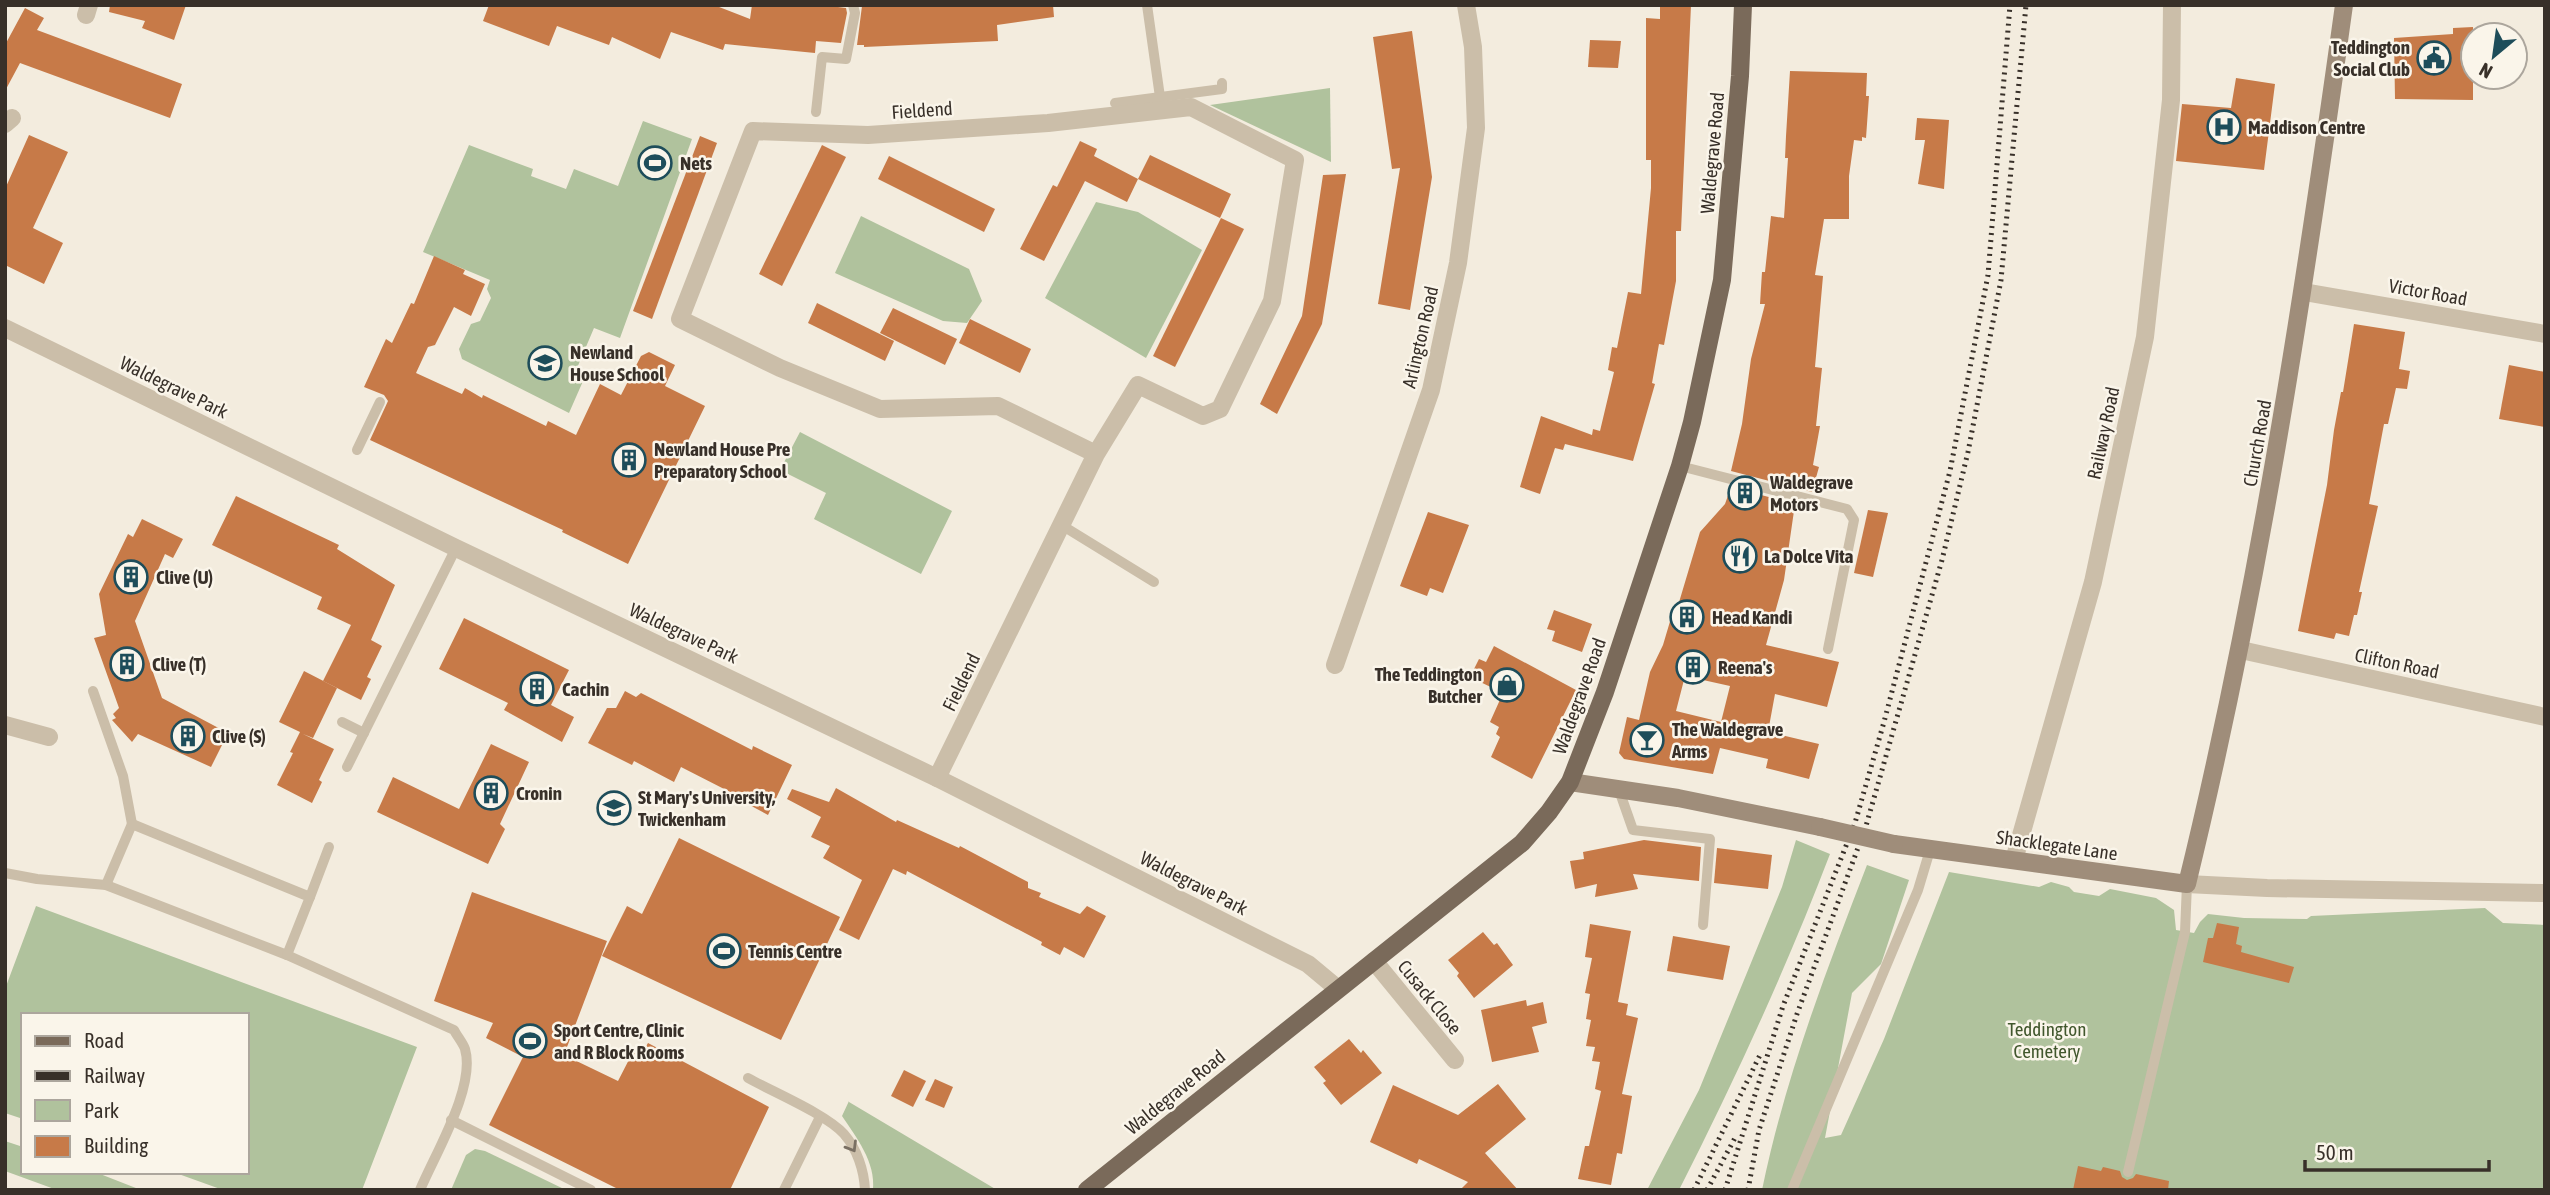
<svg xmlns="http://www.w3.org/2000/svg" width="2550" height="1195" font-family="'Asap Condensed',sans-serif">
<rect width="100%" height="100%" fill="#f3ecde"/>
<g fill="#b0c29d">
<path d="M1330,88L1331,162L1210,105Z"/>
<path d="M643,121L692,139L620,338L594,328L577,368L587,372L569,413L462,359L459,349L471,324L480,321L491,298L487,289L490,280L423,252L469,145L533,169L531,176L566,189L574,169L618,186Z"/>
<path d="M1096,202L1138,212L1202,250L1146,358L1045,298Z"/>
<path d="M861,216L969,269L982,301L967,323L943,321L835,273Z"/>
<path d="M800,432L952,511L921,574L814,519L826,493L780,470Z"/>
<path d="M1796,840L1830,854C1786,969 1735,1080 1679,1190H1647L1699,1090L1782,887Z"/>
<path d="M1867,865L1909,880L1881,964L1852,993L1825,1138L1841,1135L1884,1039L1949,872L2039,887L2051,882L2069,887L2074,892L2099,896L2110,889L2156,898L2174,910L2176,930L2194,933L2200,922L2208,914L2244,918L2307,919L2311,916L2485,908L2503,923L2545,925V1190H1762C1785,1078 1826,971 1867,865Z"/>
<path d="M36,906L417,1047L362,1190H223L173,1172H247V1015H23V1119L5,1113V989Z"/>
<path d="M849,1101V1102L997,1190H873C876,1162 856,1137 842,1116Z"/>
<path d="M5,1141L23,1147V1172H95L141,1190H57L5,1171Z"/>
<path d="M475,1149L485,1151L566,1190H451L466,1155Z"/>
</g>
<g fill="#c77a48" fill-rule="evenodd">
<path d="M110,5H186L174,40L142,28L145,21L109,12Z"/>
<path d="M489,5H714L750,19L752,5H822L846,8L847,13L841,43L816,41L815,53L725,44L723,50L671,32L660,59L612,37L609,45L557,26L549,46L483,21Z"/>
<path d="M1053,5L1054,17L997,25L998,41L864,47V45H857L862,6Z"/>
<path d="M1660,5H1691L1681,231H1676V281L1664,345L1659,344L1652,383L1655,384L1633,461L1565,444L1563,450L1555,448L1540,494L1520,487L1541,416L1592,435L1593,429L1600,431L1614,372L1608,370L1612,347L1617,348L1628,292L1641,294L1651,188V160H1646V18L1660,19Z"/>
<path d="M25,8L44,18L37,30L182,84L170,118L20,63L5,91V45Z"/>
<path d="M2473,27V100L2395,99L2394,38L2453,34V28Z"/>
<path d="M1412,31L1432,177L1410,310L1378,304L1400,168L1392,169L1373,37Z"/>
<path d="M1590,40L1621,41L1618,68L1588,67Z"/>
<path d="M1790,71L1867,73L1866,96H1869L1866,138L1862,137V141L1854,140L1849,176V219H1824L1815,275L1823,276L1815,367L1822,368L1816,426H1820L1813,465L1819,467L1812,492L1731,471L1742,424L1751,359L1765,304H1760L1762,272H1765L1771,216L1784,218L1788,158H1785L1786,136Z"/>
<path d="M2236,78L2275,84L2264,170L2176,161L2182,104L2231,108Z"/>
<path d="M1917,118L1949,120L1944,189L1918,184L1925,140H1915Z"/>
<path d="M29,135L68,152L33,228L63,243L44,284L5,265V189Z"/>
<path d="M700,136L717,143L652,319L633,311Z"/>
<path d="M1080,141L1097,149L1094,156L1138,179L1150,155L1231,194L1220,218L1138,179L1127,202L1085,181L1044,261L1020,249L1053,185L1057,187Z"/>
<path d="M822,145L846,157L782,286L759,274Z"/>
<path d="M889,156L995,209L984,232L878,179Z"/>
<path d="M1346,174L1322,324L1277,414L1260,404L1302,316L1323,175Z"/>
<path d="M1221,218L1244,229L1175,367L1153,356Z"/>
<path d="M434,256L465,270L463,274L485,284L471,316L454,307L435,345L428,347L416,373L462,394L465,388L482,398L483,395L546,426L548,421L576,435L600,384L621,395L641,356L649,352L675,365L665,386L705,406L628,564L562,532L563,530L370,440L388,401L384,395L364,387L386,339L392,343L411,303L414,304Z"/>
<path d="M817,303L894,341L885,361L808,323Z"/>
<path d="M893,308L957,339L945,365L880,333Z"/>
<path d="M970,319L1031,349L1020,373L959,343Z"/>
<path d="M2354,324L2405,332L2399,369L2410,371L2407,389L2396,388L2388,424H2384L2369,504L2378,506L2359,592H2362L2357,615H2354L2349,636L2336,633L2334,639L2298,631L2327,485L2334,430L2341,392H2343Z"/>
<path d="M2509,365L2545,372V427L2499,419Z"/>
<path d="M1731,487L1795,504L1784,580L1766,645L1839,662L1827,707L1775,694L1768,732L1819,744L1809,779L1766,768L1768,759L1720,748L1713,774L1624,759L1619,753L1627,717L1639,720L1650,672L1663,645L1674,608L1677,609L1700,532L1725,504ZM1685,676L1730,686L1721,722L1676,711Z"/>
<path d="M236,496L339,545L337,549L395,585L371,640L382,646L367,677L371,679L361,700L323,681L351,625L317,609L322,597L212,545Z"/>
<path d="M1868,510L1888,513L1873,577L1854,573Z"/>
<path d="M1428,512L1469,525L1443,593L1430,588L1427,596L1400,586Z"/>
<path d="M142,519L183,539L173,558L165,554L135,621L162,698L228,733L211,767L138,734L132,742L112,720L116,718L113,714L119,708L94,638L106,635L99,594L128,534L133,537Z"/>
<path d="M1554,610L1592,624L1582,652L1552,641L1555,631L1547,629Z"/>
<path d="M464,618L569,670L551,705L574,717L562,742L504,710L508,703L439,669Z"/>
<path d="M1494,646L1576,690L1532,779L1491,757L1500,737L1496,734L1499,727L1490,722L1503,693L1470,677L1479,659L1486,662Z"/>
<path d="M304,671L337,688L313,738L303,734L334,749L319,780L322,782L312,803L277,785L293,753L290,752L300,732L279,722Z"/>
<path d="M625,691L636,697L641,693L752,750L753,746L792,765L768,815L729,794L730,792L681,767L674,782L634,761L632,765L588,743L607,708H616Z"/>
<path d="M491,744L529,762L500,824L505,829L488,864L377,812L393,777L459,809Z"/>
<path d="M836,788L896,822L897,820L959,848L960,846L1028,882V888L1041,893L1039,897L1080,914L1087,906L1106,916L1084,958L1064,947L1060,955L1041,945L1042,942L907,871L906,875L893,869L859,940L839,930L862,880L823,858L830,846L811,837L821,817L787,799L792,789L829,802Z"/>
<path d="M679,838L840,917L781,1040L602,956L627,906L642,914Z"/>
<path d="M1644,840L1701,847L1699,881L1633,874L1638,889L1595,897L1597,884L1575,889L1570,861L1584,859L1583,852Z"/>
<path d="M1717,848L1772,855L1768,889L1714,883Z"/>
<path d="M472,892L607,941L564,1055L618,1081L636,1046L644,1050L648,1043L769,1107L730,1190H620L489,1125L523,1057L486,1038L493,1023L434,1001Z"/>
<path d="M2217,923L2239,927L2236,944L2242,946L2241,952L2294,967L2289,983L2203,962L2208,938H2213Z"/>
<path d="M1590,924L1631,931L1618,1002L1628,1004L1626,1015L1638,1018L1622,1094L1632,1096L1622,1154L1617,1153L1611,1185L1578,1179L1585,1146H1589L1601,1091L1595,1089L1600,1062L1592,1061L1595,1047L1586,1046L1591,1020L1586,1019L1590,994L1585,993L1592,958L1585,957Z"/>
<path d="M1483,932L1494,945L1497,943L1513,965L1474,998L1457,976L1459,973L1448,960Z"/>
<path d="M1673,936L1730,946L1723,980L1667,971Z"/>
<path d="M1526,1000L1527,1006L1543,1002L1547,1023L1532,1027L1539,1052L1492,1062L1481,1010Z"/>
<path d="M1349,1039L1361,1053L1363,1050L1382,1073L1341,1105L1323,1083L1326,1081L1314,1067Z"/>
<path d="M904,1070L926,1081L913,1107L891,1096Z"/>
<path d="M935,1079L953,1087L944,1108L925,1100Z"/>
<path d="M1498,1084L1526,1119L1485,1153L1518,1190H1460L1468,1182L1419,1159L1417,1164L1370,1142L1393,1085L1458,1115Z"/>
<path d="M2078,1166L2101,1171L2103,1167L2120,1171L2122,1177L2127,1180L2133,1178L2136,1174L2169,1181L2168,1190H2073Z"/>
</g>
<g fill="none" stroke-linecap="round" stroke-linejoin="round">
<g stroke="#cbbea9" stroke-width="10">
<path d="M1147,5L1160,97"/>
<path d="M1115,103L1222,89V83"/>
<path d="M816,112L822,57L846,59L855,13L853,5"/>
<path d="M357,450L380,402"/>
<path d="M1680,466L1847,509L1854,520L1828,649"/>
<path d="M1063,526L1154,582"/>
<path d="M93,691L123,776L132,824"/>
<path d="M342,722L364,733"/>
<path d="M347,767L456,548"/>
<path d="M1619,790L1633,830L1710,839L1703,925"/>
<path d="M5,873L37,879L106,885L287,955L454,1030C457,1036 463,1043 465,1049C476,1087 435,1154 420,1190"/>
<path d="M106,885L132,824L310,897L287,955"/>
<path d="M310,897L329,847"/>
<path d="M748,1078C773,1092 826,1114 844,1134C857,1149 864,1170 865,1190"/>
<path d="M451,1120L591,1190"/>
<path d="M2128,1172L2185,932L2187,884"/>
<path d="M784,1190L820,1117"/>
<path d="M1792,1190L1918,890L1930,850"/>
</g>
<g stroke="#cbbea9" stroke-width="18">
<path d="M86,15L89,5"/>
<path d="M5,124L12,118"/>
<path d="M2304,292L2545,334"/>
<path d="M5,328L456,548L937,778L1308,964L1338,989"/>
<path d="M2241,650L2545,717"/>
<path d="M1335,665L1431,390L1458,263L1476,128L1473,47L1466,5"/>
<path d="M5,725L49,737"/>
<path d="M937,778L1096,454L1138,385L1203,416L1220,409L1272,301L1295,160L1191,107L1048,123L868,135L753,131L680,319L780,368L880,409L998,406L1096,454"/>
<path d="M2014,860L2093,582L2145,337L2171,100L2172,5"/>
<path d="M1374,961L1455,1060"/>
</g>
<path stroke="#cbbea9" stroke-width="18" d="M2187,884L2267,888L2545,893"/>
<g stroke="#9f8d7a" stroke-width="18">
<path d="M1570,782L1678,798L1820,827"/>
<path d="M1894,844L2187,884C2258,594 2303,300 2344,5"/>
</g>
<path stroke="#7a6a5a" stroke-width="18" d="M1087,1190L1522,843L1549,812L1570,782L1605,692L1680,466L1692,422L1722,280L1740,76L1743,5"/>
<g stroke="#383029" stroke-width="5" stroke-dasharray="2 5" stroke-linecap="butt">
<path d="M1694,1190L1761,1053"/>
<path d="M1707,1190L1736,1136"/>
<path d="M1725,1190L1783,1006L1855,823L1884,722L1950,471L1988,275L2010,5"/>
<path d="M1748,1190L1759,1130L1797,1014L1866,826L1942,560L1968,452L2001,280L2026,5"/>
</g>
<path stroke="#9f8d7a" stroke-width="18" d="M1820,827L1894,844"/>
</g>
<defs><path id="oneway-chevron" d="M-2-3.5L2.5 0L-2 3.5" fill="none" stroke-width="1.6" stroke-linecap="round" stroke-linejoin="round" transform="scale(1.75)"/></defs>
<use stroke="#7a7063" href="#oneway-chevron" transform="translate(852 1147) rotate(59)"/>
<defs>
<symbol id="civic-ring" viewBox="-11 -11 22 22"><circle r="9.5" fill="#faf5ea" stroke="#1e4d5a" stroke-width="1.5"/><path d="M-.6-6.5H3V-4.5H.6V-3L4-1V1h2V6H-6V1h2V-1L-.6-3ZM-1.2 2.5V6h2.4V2.5Z" fill="#1e4d5a"/></symbol>
<symbol id="hospital-ring" viewBox="-11 -11 22 22"><circle r="9.5" fill="#faf5ea" stroke="#1e4d5a" stroke-width="1.5"/><path d="M-5-5h3v3.5h4V-5h3V5h-3V1.5h-4V5h-3Z" fill="#1e4d5a"/></symbol>
<symbol id="stadium-ring" viewBox="-11 -11 22 22"><circle r="9.5" fill="#faf5ea" stroke="#1e4d5a" stroke-width="1.5"/><path d="M0-5a6.5 5 0 1 0 0 10a6.5 5 0 1 0 0-10ZM-3.5-1.8h7v3.6h-7Z" fill="#1e4d5a"/></symbol>
<symbol id="school-ring" viewBox="-11 -11 22 22"><circle r="9.5" fill="#faf5ea" stroke="#1e4d5a" stroke-width="1.5"/><path d="M0-5L7-2L0 1L-7-2ZM-4 1L0 2.5L4 1V4Q0 6-4 4Z" fill="#1e4d5a"/></symbol>
<symbol id="building-ring" viewBox="-11 -11 22 22"><circle r="9.5" fill="#faf5ea" stroke="#1e4d5a" stroke-width="1.5"/><path d="M-4-6H4V6H1V3H-1V6H-4ZM-2.5-4.3h1.7v1.8h-1.7ZM.8-4.3h1.7v1.8H.8ZM-2.5-1h1.7V.8h-1.7ZM.8-1h1.7V.8H.8Z" fill="#1e4d5a"/></symbol>
<symbol id="restaurant-ring" viewBox="-11 -11 22 22"><circle r="9.5" fill="#faf5ea" stroke="#1e4d5a" stroke-width="1.5"/><path d="M-5-6h1v4h1v-4h1v4h1v-4h1v5L-1.5 .5V6h-2V.5L-5-1ZM5-6V6H3V1.5H1.5Q1.5-4 5-6Z" fill="#1e4d5a"/></symbol>
<symbol id="shop-ring" viewBox="-11 -11 22 22"><circle r="9.5" fill="#faf5ea" stroke="#1e4d5a" stroke-width="1.5"/><path d="M-5-2.5h2.3a2.7 3.5 0 0 1 5.4 0H5L5.5 6h-11ZM-1.5-2.5h3a1.5 2.3 0 0 0-3 0Z" fill="#1e4d5a"/></symbol>
<symbol id="bar-ring" viewBox="-11 -11 22 22"><circle r="9.5" fill="#faf5ea" stroke="#1e4d5a" stroke-width="1.5"/><path d="M-6-5H6L.8 .8V4.5H3.5V6h-7V4.5H-.8V.8Z" fill="#1e4d5a"/></symbol>
<symbol id="university-ring" viewBox="-11 -11 22 22"><circle r="9.5" fill="#faf5ea" stroke="#1e4d5a" stroke-width="1.5"/><path d="M0-5L7-2L0 1L-7-2ZM-4 1L0 2.5L4 1V4Q0 6-4 4Z" fill="#1e4d5a"/></symbol>
</defs>
<g fill-rule="evenodd">
<use href="#civic-ring" x="2415" y="39" width="38" height="38"/>
<use href="#hospital-ring" x="2205" y="108" width="38" height="38"/>
<use href="#stadium-ring" x="636" y="144" width="38" height="38"/>
<use href="#school-ring" x="526" y="344" width="38" height="38"/>
<use href="#building-ring" x="610" y="441" width="38" height="38"/>
<use href="#building-ring" x="1726" y="474" width="38" height="38"/>
<use href="#restaurant-ring" x="1721" y="537" width="38" height="38"/>
<use href="#building-ring" x="112" y="558" width="38" height="38"/>
<use href="#building-ring" x="1668" y="598" width="38" height="38"/>
<use href="#building-ring" x="108" y="645" width="38" height="38"/>
<use href="#building-ring" x="1674" y="648" width="38" height="38"/>
<use href="#shop-ring" x="1488" y="666" width="38" height="38"/>
<use href="#building-ring" x="518" y="670" width="38" height="38"/>
<use href="#building-ring" x="169" y="717" width="38" height="38"/>
<use href="#bar-ring" x="1628" y="721" width="38" height="38"/>
<use href="#building-ring" x="472" y="774" width="38" height="38"/>
<use href="#university-ring" x="595" y="789" width="38" height="38"/>
<use href="#stadium-ring" x="705" y="932" width="38" height="38"/>
<use href="#stadium-ring" x="511" y="1022" width="38" height="38"/>
</g>
<g text-anchor="middle" dominant-baseline="central" stroke-width="5" stroke-linejoin="round" paint-order="stroke">
<g font-size="19" font-weight="bold" fill="#383029" stroke="#faf5ea" text-anchor="start">
<text x="2410" y="47" text-anchor="end">Teddington<tspan x="2410" dy="22">Social Club</tspan></text>
<text x="2248" y="127">Maddison Centre</text>
<text x="680" y="163">Nets</text>
<text x="570" y="352">Newland<tspan x="570" dy="22">House School</tspan></text>
<text x="654" y="449">Newland House Pre<tspan x="654" dy="22">Preparatory School</tspan></text>
<text x="1770" y="482">Waldegrave<tspan x="1770" dy="22">Motors</tspan></text>
<text x="1764" y="556">La Dolce Vita</text>
<text x="156" y="577">Clive (U)</text>
<text x="1712" y="617">Head Kandi</text>
<text x="152" y="664">Clive (T)</text>
<text x="1718" y="667">Reena's</text>
<text x="1482" y="674" text-anchor="end">The Teddington<tspan x="1482" dy="22">Butcher</tspan></text>
<text x="562" y="689">Cachin</text>
<text x="1672" y="729">The Waldegrave<tspan x="1672" dy="22">Arms</tspan></text>
<text x="212" y="736">Clive (S)</text>
<text x="516" y="793">Cronin</text>
<text x="638" y="797">St Mary's University,<tspan x="638" dy="22">Twickenham</tspan></text>
<text x="748" y="951">Tennis Centre</text>
<text x="554" y="1030">Sport Centre, Clinic<tspan x="554" dy="22">and R Block Rooms</tspan></text>
</g>
<g font-size="19" fill="#383029" stroke="#faf5ea">
<text transform="translate(922 110) rotate(-4)">Fieldend</text>
<text transform="translate(1712 153) rotate(-85)">Waldegrave Road</text>
<text transform="translate(2428 292) rotate(10)">Victor Road</text>
<text transform="translate(1420 337) rotate(-77)">Arlington Road</text>
<text transform="translate(174 387) rotate(26)">Waldegrave Park</text>
<text transform="translate(2103 433) rotate(-78)">Railway Road</text>
<text transform="translate(2257 443) rotate(-80)">Church Road</text>
<text transform="translate(684 633) rotate(25)">Waldegrave Park</text>
<text transform="translate(2397 663) rotate(12)">Clifton Road</text>
<text transform="translate(961 682) rotate(-64)">Fieldend</text>
<text transform="translate(1579 696) rotate(-70)">Waldegrave Road</text>
<text transform="translate(2057 845) rotate(8)">Shacklegate Lane</text>
<text transform="translate(1194 883) rotate(27)">Waldegrave Park</text>
<text transform="translate(1430 997) rotate(51)">Cusack Close</text>
<text transform="translate(1175 1092) rotate(-39)">Waldegrave Road</text>
</g>
<g font-size="19" fill="#41572d" stroke="#faf5ea">
<text x="2047" y="1029">Teddington<tspan x="2047" dy="22">Cemetery</tspan></text>
</g>
</g>
<rect width="2550" height="1195" fill="none" stroke="#383029" stroke-width="14"/>
<rect x="21" y="1013" width="228" height="161" fill="#faf5ea" stroke="#aca69d" stroke-width="2"/>
<rect x="35" y="1036" width="35" height="10" fill="#7a6a5a" stroke="#aca69d" stroke-width="2"/>
<text x="84" y="1048" font-size="21" fill="#383029">Road</text>
<rect x="35" y="1071" width="35" height="10" fill="#383029" stroke="#aca69d" stroke-width="2"/>
<text x="84" y="1083" font-size="21" fill="#383029">Railway</text>
<rect x="35" y="1100" width="35" height="21" fill="#b0c29d" stroke="#aca69d" stroke-width="2"/>
<text x="84" y="1118" font-size="21" fill="#383029">Park</text>
<rect x="35" y="1136" width="35" height="21" fill="#c77a48" stroke="#aca69d" stroke-width="2"/>
<text x="84" y="1153" font-size="21" fill="#383029">Building</text>
<g transform="translate(2494 56) rotate(209)"><circle r="33" fill="#faf5ea" stroke="#aca69d" stroke-width="2"/>
<path d="M0-5L12 26L0 18L-12 26Z" fill="#1e4d5a"/>
<text y="-10" font-size="19" font-weight="bold" text-anchor="middle" fill="#383029">N</text>
</g>
<path d="M2305 1160v10h184v-10" fill="none" stroke="#383029" stroke-width="3.5"/>
<text x="2316" y="1160" font-size="21" fill="#383029" stroke="#faf5ea" stroke-width="5" paint-order="stroke">50 m</text>
</svg>
